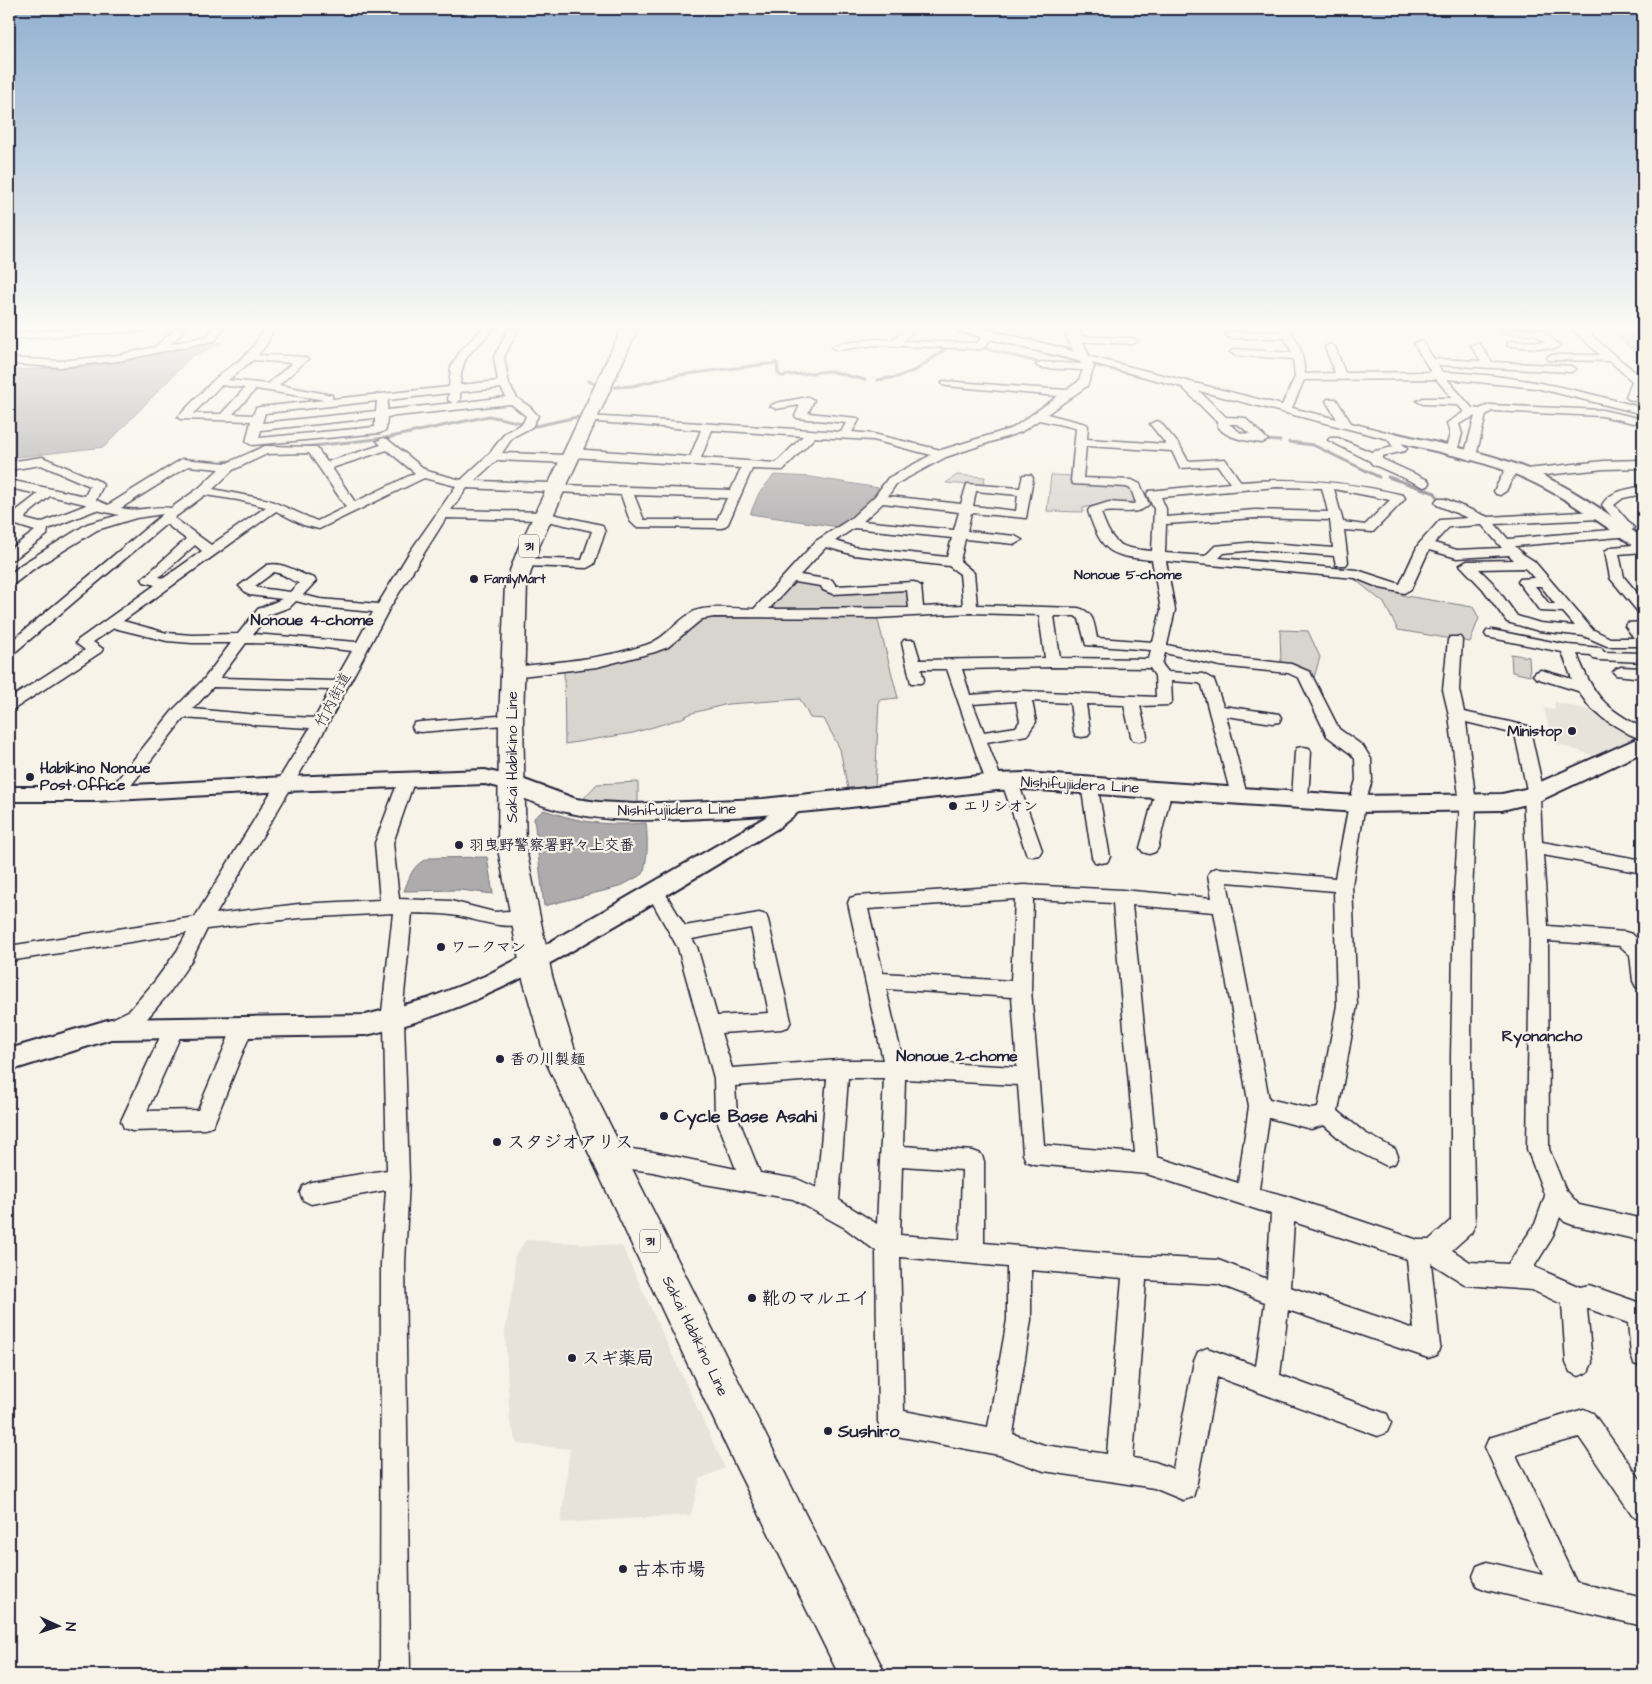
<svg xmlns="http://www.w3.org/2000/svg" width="1652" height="1684" font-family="'Architects Daughter','Klee One',sans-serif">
<rect width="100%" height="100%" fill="#f7f3e8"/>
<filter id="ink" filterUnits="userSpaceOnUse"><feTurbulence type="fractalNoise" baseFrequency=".02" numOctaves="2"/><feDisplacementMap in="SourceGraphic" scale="10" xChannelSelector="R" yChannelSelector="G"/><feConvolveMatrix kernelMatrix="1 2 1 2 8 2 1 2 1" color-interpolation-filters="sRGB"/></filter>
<g filter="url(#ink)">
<g fill="#e7e3db">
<path d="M1555,702L1603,713L1640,737L1598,757L1552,742L1544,708L1554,710Z"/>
<path d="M526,1240L622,1246L725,1468L700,1479L691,1515L561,1523L570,1449L518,1444L510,1423L505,1331L515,1276L514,1257Z"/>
</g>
<g fill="#d8d5cf" stroke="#7d7c85">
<path d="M957,475L985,477L983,486L946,483Z"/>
<path d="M1051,475L1075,476V484L1127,486L1132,489L1135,502L1105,503L1083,508V512L1047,511Z"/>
<path d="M1352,577L1406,596L1473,607L1479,618L1470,642L1398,630L1384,603Z"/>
<path d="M792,580L824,585V589H911L912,609L763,611Z"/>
<path d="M757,615L815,618L877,617L898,698L879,700L875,789H848L840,749L824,719L810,718L800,699L728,704L692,713L680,719L633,733L565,744L564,671C598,666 633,661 665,648C675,644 682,633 691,626C708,612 737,616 757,615Z"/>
<path d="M1280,630L1308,631L1320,657L1313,681L1281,665Z"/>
<path d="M1511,654L1529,657L1530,676L1512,672Z"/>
<path d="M638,782V805L602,804L584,798L597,784Z"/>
</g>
<g fill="#aeabad" stroke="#76747f">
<path d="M1614,328H1643V359L1611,331Z"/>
<path d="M213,342L222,343L192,356L104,447L9,458V435L14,420V408L9,405V370L83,367Z"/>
<path d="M774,475L811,477L879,488V492L855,517L839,527L750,514L759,493Z"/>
<path d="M544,810C582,823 607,826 646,823C648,841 648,857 643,874L619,887L544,906L534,818Z"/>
<path d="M487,857L493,894L460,890L404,891C410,876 413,863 430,858Z"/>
</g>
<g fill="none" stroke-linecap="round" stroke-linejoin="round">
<g stroke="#76747f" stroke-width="3">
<path d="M980,347L1045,364"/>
<path d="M1091,365L1129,373"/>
<path d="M877,380L897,377L916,370L950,346"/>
<path d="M588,381L593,383"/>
<path d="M615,387L632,386L679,375L777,363L778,373L781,376L830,371L865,380"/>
<path d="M1262,440L1280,441"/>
<path d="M1289,442L1313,445L1379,477"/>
<path d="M304,447L386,438L489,416L536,426L577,417"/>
<path d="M223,462L236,460"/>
<path d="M1388,477L1435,493L1440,501"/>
</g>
<defs>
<g id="minor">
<path d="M87,328H150L145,331L9,339V333Z"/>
<path d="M176,328H187L170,344L208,336L213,328H223L216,340L119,361L60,367L9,364V358L60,361L119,355L155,347Z"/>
<path d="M264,328H274L266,345L258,355C268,356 304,355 308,359L279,385L332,395V399L449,387L451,367L461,350L483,328H494C474,352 462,351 460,385L498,381L494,357L509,328H519L504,357L509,384L517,398L530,407L538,416L532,427L513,437L502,453L568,455L566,453L568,450L572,449L690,457L701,430L584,421L582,419L584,417L588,416L841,432L846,423L797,418L795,416L800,405L776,409L770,406L776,403L808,397L814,400L808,413L857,418L859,420L852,432L873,434L941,450L1013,428L1058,396L947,386L943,385L942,383L943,381L1066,390L1078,382L1083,370L1041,368L1036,365L1041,362L1081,364L1078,358L1083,355L1282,405L1295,377L1293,359L1235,355L1230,352L1235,349L1292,353L1285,338H1230L1225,335L1230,332H1281L1279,328H1289C1301,347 1302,351 1305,374L1335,373L1325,347L1330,344L1335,347L1345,373L1431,372L1414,344L1415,342H1423L1434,359L1481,361L1471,346L1476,343L1480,344L1492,362L1571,366L1576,369L1571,372L1438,365L1442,372C1511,374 1577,389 1643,408V414L1536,388L1447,379L1472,408L1479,409L1490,405L1602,410L1638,418L1640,420L1634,423L1602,416L1492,411L1486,415L1476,456L1470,460L1464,456L1475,416L1459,424L1462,434L1457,451L1451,455L1447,454L1445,451L1450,434L1447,423L1464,412L1458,405L1423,404L1417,401L1423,398H1452L1436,379L1304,380L1292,408L1337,419L1326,401L1328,399H1336L1351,423L1398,435L1399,440L1407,449L1405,451L1382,456V459L1428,480L1430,483L1428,486L1424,487L1372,464L1370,461L1328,440L1330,438H1338L1371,452L1393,447L1388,439L1199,391L1226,417L1245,418L1268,440L1262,443C1249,441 1219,438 1217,422L1182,387L1092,363L1094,367L1087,386L1047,414L1086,424L1088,426L1087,439L1166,444L1150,424L1156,421L1160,422L1180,446L1188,461L1225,459L1241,482C1297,477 1350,482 1403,495L1405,498L1403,501L1373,532L1344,530L1348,562L1346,565H1336L1334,556L1256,550L1224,553L1219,558L1357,570L1400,584L1418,545L1440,520L1468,518L1437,505L1435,502L1437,499H1445L1488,517L1599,511L1605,515L1599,519L1495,524L1508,539L1622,529L1602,505C1611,490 1627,490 1643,486V494L1623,498L1614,505L1634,528L1631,531L1632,533L1631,536L1515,546L1523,554L1534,561L1592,629L1610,638H1634L1625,626L1627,623L1643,622V646H1607L1584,636L1539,631L1507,622L1483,589L1460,565L1467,561L1514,560L1509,555L1457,558L1429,550L1411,589L1404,593L1380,588L1355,578L1166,561L1175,610L1167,645L1220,656L1291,664L1310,672L1339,729L1363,746L1371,759L1372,780L1365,804L1352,885L1357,1005L1338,1111L1365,1133L1395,1149L1398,1156L1395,1163L1387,1166L1349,1147L1324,1125L1311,1129L1269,1118L1259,1189L1283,1195L1418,1240H1429L1451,1220V1058L1454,894L1460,804L1449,715L1443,690L1448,640L1450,637H1460L1462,640L1459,690L1464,712L1528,726L1530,730L1544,793L1540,798L1542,842L1643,860V873L1543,855L1548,926L1625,932L1632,934L1643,944V989L1636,987L1633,981L1630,955L1620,946L1548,941L1549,1149L1565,1189L1579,1205L1643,1219V1241L1573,1225L1565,1222L1560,1217L1552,1238L1534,1267L1580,1287L1589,1285L1643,1304V1367L1634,1364L1631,1355L1628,1323L1589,1309H1587L1592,1363L1588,1372L1579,1376L1570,1372L1566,1363L1562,1304L1532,1290L1466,1285L1431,1263L1440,1346L1437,1355L1428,1358L1288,1310L1280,1375L1387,1414L1391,1423L1387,1432L1378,1436L1217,1377L1196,1487L1193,1497L1183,1500L1154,1488L1044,1471L999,1455L891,1435L882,1431L878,1422L876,1251L845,1228L793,1199L704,1184L653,1172L609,1166L601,1163L598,1156L601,1149L609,1146L653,1152L736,1169L715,1115L714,1078L678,948L646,891L649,886L655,884L661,886L685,926L759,913L766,915L768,920L791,1021L788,1027L781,1029L721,1033L732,1068L838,1060H883L848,903L850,898L857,896L1024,885L1122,890L1212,898L1208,875L1211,870L1217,868L1335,878L1349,804L1356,780L1355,759L1351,754L1327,736L1299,678L1288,673L1220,666L1165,653L1162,664L1168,672L1203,674L1214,680L1223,706L1273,713L1279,714L1281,718L1279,722L1273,723L1226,716L1247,795L1245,799L1239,801L1233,799L1231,795L1202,685L1199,683L1171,681L1172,702L1169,705L1140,706L1147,736L1145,740L1139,741L1133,740L1131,736L1124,705L1086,704L1090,732L1088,736L1082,737L1076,736L1074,732L1070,703L1032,701L1036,722L1027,735L987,742L1002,781L1004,778L1010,776L1016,778L1018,782L1042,850L1039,855L1033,856L1027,855L1002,783L1000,786L994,788L988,786L986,782L947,669H921L924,680L921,683H911L902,643L904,640H914L920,660L1045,658L1039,615L970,613L876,618L714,617L702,619L668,647L655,652L597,667L513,677L508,675L505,672L508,669L513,667C557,662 603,659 646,645C665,639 675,622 693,612C706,605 738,609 754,609L816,541L850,519L875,496L888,478L931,455L873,440L815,437L783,470L752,469L728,524L722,528L636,527L630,521L621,495L467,488L451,510L543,512L602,525L605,532L594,564L587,568L523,566L516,562L523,558L582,560L592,531L543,520L446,518L389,609L317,744L216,914L299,904L380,900L375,843L399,779L401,775L407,773L413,775L415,779L393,843L399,899L451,901L494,912L525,910L532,912L534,917L532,922C500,932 481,919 451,915C438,913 424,914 412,913L402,1015L404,1020L409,1178L405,1263L410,1675H380L381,1263L386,1190L311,1204L303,1200L300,1193L303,1186L311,1182L387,1170L384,1027L381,1021L393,913L299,918L207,929L191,961L169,993L144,1022L111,1037L104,1035L101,1029L104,1023L130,1010L155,981L177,951L187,933L9,961V946L195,917L310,728L255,725L248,723L184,718L122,797L116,799L110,797L108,793L110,789L174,709L204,679L231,643H192L167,641L114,628L93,642L103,649L101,652L14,709L9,711V699L85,650L76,643L78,640L155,585L144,582L142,579L186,539L166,524L14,653L9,654V643L163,514L136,518L97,530L32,570L14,584L9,585V575L22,564L87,524L119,515L96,510L48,529L47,535L14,559L9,560V550L35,531L13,524L12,521L16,511L38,494L9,488V480L85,496L90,486L41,465L9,470V462L42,457L101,482L103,485L96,500L108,505L182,459L227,463L265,446L316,447L327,462L381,445L377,441L383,438L387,439L427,471L461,480L490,453L505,433L523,423L526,416L511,404L387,417L386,430L380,433L252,445L246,442L251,421L180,419L178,417L180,415C191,403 202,392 213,381C236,360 249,360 264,328ZM253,360L292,363L268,384L228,380ZM221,385L245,388L221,414H193ZM501,388L506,397L457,403L460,400V392ZM256,389L325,400L260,407L256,408L253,415L233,414ZM449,393L448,400L453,403L387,410L388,400ZM377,401L376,411L262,423L265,413ZM375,418V427L259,438L261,430ZM1039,420L1076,428L1071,481L1073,484L1126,487L1131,489L1136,503L1134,504L1109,502L1090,508L1088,511C1102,553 1110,556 1152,560L1161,610L1153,642L1097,638C1094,623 1094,612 1078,608L977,605L974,573L960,561L965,539L1015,544L1022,540L1015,536L967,531L971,513L1026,518L1033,478L1031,475H1023L1020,488L967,484L961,504L888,496L896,484L946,457L1021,432ZM1229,424H1238L1250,434L1241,433ZM712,430L803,436L776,463L701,458ZM1086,446L1172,451L1180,468L1218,466L1230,483L1149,491L1147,494L1154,509L1152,551C1118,548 1113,545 1101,513C1117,508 1137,518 1149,504L1140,484L1132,480L1083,478ZM387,450L415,473L355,502L332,468ZM309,453L346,507L317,521L269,500L213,489L233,470L267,454ZM573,457L741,468L731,490L561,485L556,483L474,481L497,460L569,463L573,462L575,459ZM188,466L219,469L199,488L171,508C152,505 140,513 121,508ZM424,478L456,486L409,553L378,604L320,599L303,595L316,581L314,578C298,574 285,561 267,565L239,586L249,595L282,599L258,609L238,634L192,635L167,633L123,621L276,511L303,525L319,529ZM1277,487L1322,488L1328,512L1255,510L1166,517V509L1161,497ZM1334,489L1390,500L1365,525L1343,522ZM976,491L1018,495L1016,511L973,506ZM205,495L238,500L266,507L211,545L174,518ZM634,495L727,498L717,520H644ZM50,496L85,504L86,505L40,523L25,519L26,516ZM883,503L959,512L954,530L863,521ZM1255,518L1330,520L1333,548L1256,542L1215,546L1205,556L1165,553L1166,524ZM1482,525L1502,548L1457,550L1434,543L1449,527ZM854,528L952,538L947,557L855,547L835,541ZM195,545L202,551L164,578L159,577ZM826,547L854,555L949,566L960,574L963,605L923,607L921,586L914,582L836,586L832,580L800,575ZM1525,568L1534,578L1520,579L1518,582L1540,611L1563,612L1575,626L1540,623L1517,616L1493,583L1479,569ZM274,572C288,575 288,580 299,583L290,592L258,588L255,586ZM794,582L821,586L823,590L833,594L907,590L909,608L769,609ZM1535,586H1541L1555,604H1549ZM296,601L320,607L373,612L357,642L253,634L268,615L290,607ZM1054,616H1075L1079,619L1086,645L1151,650L1149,659L1060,658ZM246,643L291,644L352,651L335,681L220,678ZM1053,667L1150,668L1155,676L1156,697L1023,691L970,695L962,669ZM213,687L330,690L315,718L258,715L193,709ZM1016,701L1020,721L1016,727L984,732L973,704ZM1466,722L1515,734L1527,790L1523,795L1530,933L1527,1149L1545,1196L1535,1224L1508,1264L1470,1262L1452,1250L1471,1233L1475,1225L1471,1058L1472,894L1476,804ZM1227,882L1334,891L1337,1005L1318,1108L1311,1109L1269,1099ZM1015,899L1011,981L883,973L868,909ZM1033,899L1113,903L1135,1153L1044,1145L1031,990ZM1132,905L1214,912L1249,1106L1238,1183L1157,1157ZM751,928L769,1013L717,1016L697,947L692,939ZM886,989L1012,997L1017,1067L903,1061ZM848,1078H884L877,1224L839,1200ZM827,1079L817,1188L797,1179L760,1173L737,1115L735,1086ZM905,1079L1018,1085L1023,1154L1026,1161L1034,1164L1147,1174L1271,1214L1267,1279L1218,1260L1135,1256L984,1243V1161L981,1154L973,1151L903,1146ZM902,1166L962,1170L960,1240L900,1235ZM1294,1222L1407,1259L1414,1329L1290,1287ZM900,1257L1007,1267V1320L988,1427L904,1411ZM1031,1270L1122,1278L1107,1454L1044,1445L1013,1434L1031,1320ZM1146,1280L1218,1284L1265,1302L1256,1366L1207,1348L1198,1352L1194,1361L1173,1469L1155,1462L1133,1458Z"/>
<path d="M905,328H916L903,341L977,343L985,333L989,332L994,335L984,348L980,349L876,345L837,350L832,347L837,344L876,339L892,340Z"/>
<path d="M1499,328L1542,329L1560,346L1555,349L1508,346V342L1512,341L1545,342L1535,334L1503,333L1499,332Z"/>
<path d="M1571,328L1585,329C1603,347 1623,361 1642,378L1643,380L1638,395L1643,397V403L1628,399L1626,397L1632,381L1610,361L1548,360L1547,358L1548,356L1552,355H1600Z"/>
<path d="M1074,336L1133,338L1138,341L1133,344L1070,341V337Z"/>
<path d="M1643,460V468L1604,469L1526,477L1520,473L1526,469L1604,461Z"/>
<path d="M1512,464L1518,468L1506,491L1500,495L1496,494L1494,491L1506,468Z"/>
<path d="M1643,544V552L1619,554L1624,577L1643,600V613L1638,612L1610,578L1605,551L1612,547Z"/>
<path d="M1492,630L1568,645L1601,648L1604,652L1643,653V662L1599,660L1594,659L1591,655L1577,654C1593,695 1604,708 1643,728V740L1629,734L1604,719L1589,706L1578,691L1536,678L1533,675L1536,672L1541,670L1572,679L1562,652L1487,637L1485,634L1487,631Z"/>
<path d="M1621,667L1643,668V678L1616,675L1613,672L1616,669Z"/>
<path d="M511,715L517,716L519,720L517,724L420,732L414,731L412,727L414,723L420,722Z"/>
<path d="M1303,747L1309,748L1311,752L1308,799L1306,803L1300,805L1294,803L1292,799L1295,752L1297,748Z"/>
<path d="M1089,778L1095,780L1097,784L1110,857L1107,862L1101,863L1095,862L1092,857L1081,784L1083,780Z"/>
<path d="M1164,783L1170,785L1172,789L1158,848L1155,852L1149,854L1143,852L1140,848L1156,789L1158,785Z"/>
<path d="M243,1019L250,1021L253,1027L213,1126L205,1129L132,1131L124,1128L121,1121L167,1022L174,1020L181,1022L184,1028L147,1111L198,1110L233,1027L236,1021Z"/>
<path d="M1584,1409L1593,1413L1643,1483V1519L1633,1516L1579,1437L1516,1455L1576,1582L1643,1598V1626L1487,1590L1477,1586L1473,1576L1477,1566L1487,1562L1543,1575L1485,1447L1489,1438Z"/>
</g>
<g id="tertiary">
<path d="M1394,433C1439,444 1485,451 1528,469C1569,486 1606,512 1643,538V550L1637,548C1599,522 1561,493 1517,475C1476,458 1432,451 1389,440L1387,437Z"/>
<path d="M485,770L518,778L521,783L518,788L511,790L485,784L285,791L95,801H9V787H95L285,777Z"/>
<path d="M794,798L801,800L804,805L801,810L778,828C727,859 676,889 625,920C538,971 466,1013 366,1035L111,1039L9,1071V1049L111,1019L366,1015L427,999L485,976L545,945L764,818L787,800Z"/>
</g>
<g id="secondary">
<path d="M956,328H981L1073,351L1067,337L1066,328H1080L1082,340L1090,358L1088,361L1083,362L958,331Z"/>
<path d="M1643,736V752L1539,801L1502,810L1357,812L1025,789L997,790C899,801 802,815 703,818C640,821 588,824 528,800C518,796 505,792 500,783L503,778L511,775L576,799L598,802L635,804L763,799L997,774L1025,773L1357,796L1502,794L1525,789Z"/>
</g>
<path id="primary" d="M622,328H638L538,549L527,584L523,720L526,849L552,976L579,1063L886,1675H839L737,1469L547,1064L522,976L498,849L499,720L505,584L518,549Z"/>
</defs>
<use href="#minor" stroke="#22223b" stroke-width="3"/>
<use href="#tertiary" stroke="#22223b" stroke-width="4"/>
<use href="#secondary" stroke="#22223b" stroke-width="4"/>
<use href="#primary" stroke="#22223b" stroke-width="3"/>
<use href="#minor" fill="#f7f3e8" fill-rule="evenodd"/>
<use href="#tertiary" fill="#f7f3e8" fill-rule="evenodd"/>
<use href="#secondary" fill="#f7f3e8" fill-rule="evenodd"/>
<use href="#primary" fill="#f7f3e8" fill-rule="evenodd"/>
</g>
</g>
<linearGradient id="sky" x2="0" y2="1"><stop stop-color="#91b0d0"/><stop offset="0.58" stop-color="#fbfaf5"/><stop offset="1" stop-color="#fbfaf5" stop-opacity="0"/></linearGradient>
<rect width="1652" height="564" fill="url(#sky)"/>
<g fill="#22223b" stroke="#f7f3e8" stroke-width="2">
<circle cx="474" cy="579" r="5"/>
<circle cx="1572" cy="731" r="5"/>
<circle cx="30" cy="777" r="5"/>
<circle cx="953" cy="806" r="5"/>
<circle cx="459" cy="845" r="5"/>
<circle cx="441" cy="947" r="5"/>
<circle cx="500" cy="1059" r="5"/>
<circle cx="664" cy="1116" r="5"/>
<circle cx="497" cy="1142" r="5"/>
<circle cx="752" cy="1298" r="5"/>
<circle cx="572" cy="1358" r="5"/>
<circle cx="828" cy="1431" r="5"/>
<circle cx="623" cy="1569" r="5"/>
</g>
<g text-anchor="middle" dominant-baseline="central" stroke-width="4.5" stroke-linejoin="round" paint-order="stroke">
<g font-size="12" font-weight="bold" fill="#22223b" stroke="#f7f3e8" text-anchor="start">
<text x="484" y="579">FamilyMart</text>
</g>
<g fill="#f7f3e8" stroke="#62616f" stroke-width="1">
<rect x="519" y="534.5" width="20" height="23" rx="4"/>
<rect x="640" y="1229.5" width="20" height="23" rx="4"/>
</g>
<g font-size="14" font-weight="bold" fill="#22223b">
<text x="529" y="546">31</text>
<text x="650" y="1241">31</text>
</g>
<g font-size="14" font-weight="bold" fill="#22223b" stroke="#f7f3e8">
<text x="1128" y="575">Nonoue 5-chome</text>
</g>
<g font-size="15" fill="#22223b" stroke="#f7f3e8">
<text transform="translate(333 700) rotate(-62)">竹内街道</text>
<text transform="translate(512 757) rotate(-90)">Sakai Habikino Line</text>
<text transform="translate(1080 785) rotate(3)">Nishifujiidera Line</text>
<text transform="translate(677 810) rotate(-1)">Nishifujiidera Line</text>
<text transform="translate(695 1336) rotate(64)">Sakai Habikino Line</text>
</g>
<g font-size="15" font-weight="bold" fill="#22223b" stroke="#f7f3e8" text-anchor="start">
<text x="1562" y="731" text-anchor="end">Ministop</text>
<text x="40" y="768">Habikino Nonoue<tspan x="40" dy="17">Post Office</tspan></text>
<text x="963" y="806">エリシオン</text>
<text x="469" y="845">羽曳野警察署野々上交番</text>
<text x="451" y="947">ワークマン</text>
<text x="510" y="1059">香の川製麺</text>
</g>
<g font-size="16" font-weight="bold" fill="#22223b" stroke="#f7f3e8">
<text x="312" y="620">Nonoue 4-chome</text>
<text x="1542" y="1036">Ryonancho</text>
<text x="957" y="1056">Nonoue 2-chome</text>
</g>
<g font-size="18" font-weight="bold" fill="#22223b" stroke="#f7f3e8" text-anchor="start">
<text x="674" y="1116">Cycle Base Asahi</text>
<text x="507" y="1142">スタジオアリス</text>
<text x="762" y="1298">靴のマルエイ</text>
<text x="582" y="1358">スギ薬局</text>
<text x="838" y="1431">Sushiro</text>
<text x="633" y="1569">古本市場</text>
</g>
</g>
<rect width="1652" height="1684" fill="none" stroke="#f7f3e8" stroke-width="30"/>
<rect x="15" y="15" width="1622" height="1654" fill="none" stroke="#22223b" stroke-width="2" filter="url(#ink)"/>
<g transform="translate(58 1626) rotate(93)" stroke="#f7f3e8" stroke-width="4" paint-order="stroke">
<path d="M0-4L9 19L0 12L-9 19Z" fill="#22223b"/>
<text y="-8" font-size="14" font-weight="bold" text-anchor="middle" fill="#22223b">N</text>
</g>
</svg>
